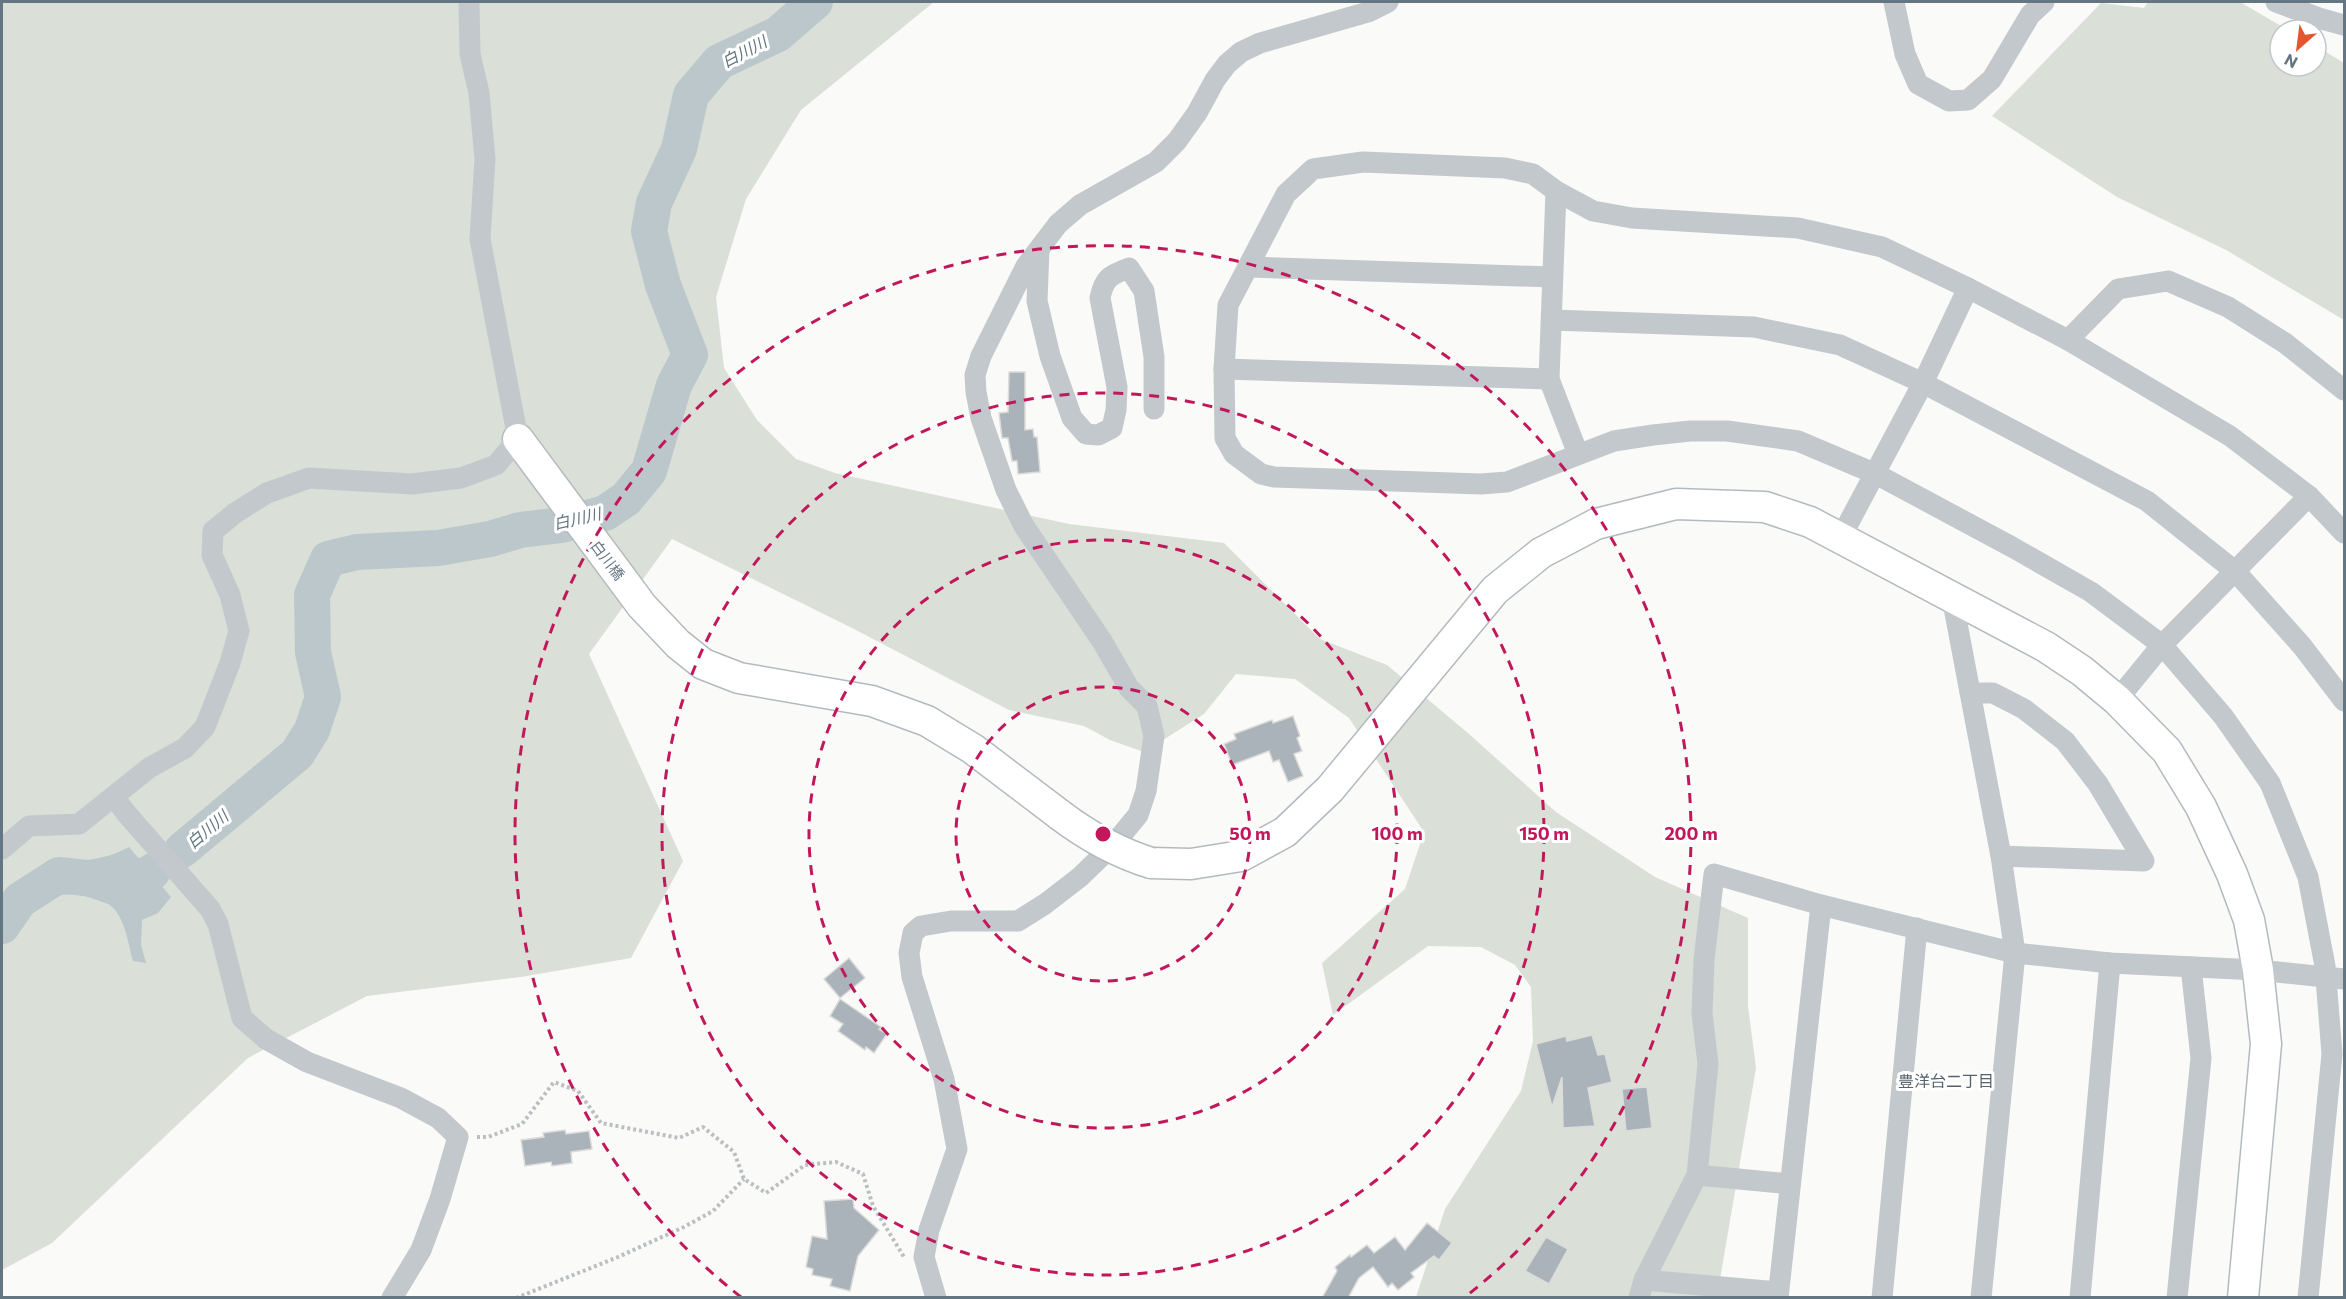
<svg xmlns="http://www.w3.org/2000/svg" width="2346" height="1299" font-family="Commissioner,'Noto Sans JP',sans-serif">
<rect width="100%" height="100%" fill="#fafaf8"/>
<g fill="#dadfd7">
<path d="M2,2H934L801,110L746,199L716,297L724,368L757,420L796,459L835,473L1069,524L1224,543L1320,639L1387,665L1469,734L1556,812L1655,877L1748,918V1006L1756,1068L1717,1297H1416L1445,1209L1521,1091L1533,1041L1531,987L1515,965L1481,947L1428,946L1333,1015L1322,963L1405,889L1424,832L1349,718L1295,679L1236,674L1204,714L1144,752L1110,740L1084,726L1009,710L854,629L672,539L589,654L683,861L631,958L521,977L367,996L248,1058L52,1243L2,1270Z"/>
<path d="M2148,2H2240L2288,30H2280V66H2316V46L2344,63V320L2226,250L2117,197L1992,116L2101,3L2144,8Z"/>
</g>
<path fill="#bbc7cb" d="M129,847L171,897L158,913L142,920L141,945L146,963L133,961C128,943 125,917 110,905C107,903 101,902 97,900C71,890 46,894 23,909L15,893C27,882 39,871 55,867C82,858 102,862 129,847Z"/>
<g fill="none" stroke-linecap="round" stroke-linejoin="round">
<g stroke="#bbc7cb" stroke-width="36">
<path d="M182,850L297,754L312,730L323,697L313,652L312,595L328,559L357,552L438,548L490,539L520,530L562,525L605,513L626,499L649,471L674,385L690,355L663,285L649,231L654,203L679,149L691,95L719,62L778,34L815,2"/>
<path d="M2,926L20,900L59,875L113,881L150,874L153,871"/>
</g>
</g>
<g fill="#aab3b9" stroke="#dcdcda" stroke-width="1.5">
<path d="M1009,372H1025V430L1033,429L1034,437H1037L1040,472L1018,474L1017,461H1012L1008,438H1002L999,413L1008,412Z"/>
<path d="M1293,716L1300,736L1297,738L1302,751L1294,754L1303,776L1288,782L1279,760L1273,762L1269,751L1232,765L1224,744L1236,739L1234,734L1272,720L1273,723Z"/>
<path d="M849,958L865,978L840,998L824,979Z"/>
<path d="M840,999L881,1027L879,1029L887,1034L874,1053L866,1047L865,1050L838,1031L843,1024L830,1016Z"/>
<path d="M1592,1035L1598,1055L1605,1054L1612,1082L1588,1088L1595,1126L1563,1128L1562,1077L1552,1107L1536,1044L1566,1036L1567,1041Z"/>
<path d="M1647,1087L1652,1128L1626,1131L1622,1089Z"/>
<path d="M565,1130L566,1134L589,1131L592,1149L571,1152L572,1163L552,1166L551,1162L525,1166L521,1140L544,1137L543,1133Z"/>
<path d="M853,1199L854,1208L879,1230L858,1256L850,1291L830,1286L832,1279L812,1275L813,1269L806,1267L812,1236L827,1239L824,1201Z"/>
<path d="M1427,1223L1452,1243L1439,1260L1434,1256L1411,1273L1414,1277L1398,1290L1392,1283L1388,1287L1373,1267L1359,1278L1348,1298H1322L1337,1271L1335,1267L1350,1255L1351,1257L1367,1245L1374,1253L1395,1237L1405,1250Z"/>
<path d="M1546,1237L1568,1249L1549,1284L1525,1271Z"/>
</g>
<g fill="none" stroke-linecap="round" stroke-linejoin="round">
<defs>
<g id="secondary">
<path d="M518,439L642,606L678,644L703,664L739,678L872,701L927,721L973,749L1060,815"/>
<path d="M1151,863L1191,864L1241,856L1285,832L1330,789L1495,590L1541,553L1596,524L1676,504L1765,507L1810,522L2046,647L2082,671L2117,700L2167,751L2201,807L2232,874L2249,920L2258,970L2266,1044L2243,1298"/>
</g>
</defs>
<use href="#secondary" stroke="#b3babf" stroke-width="33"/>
<g stroke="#bbbfc2" stroke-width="4" stroke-dasharray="3 3" stroke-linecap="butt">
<path d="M477,1137H488L522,1124L554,1082L578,1091L601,1123L679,1138L703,1127L734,1152L744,1179L766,1193L805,1165L836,1162L863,1174L873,1206L904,1257"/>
<path d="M516,1298L618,1257L684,1227L713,1211L744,1179"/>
</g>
<g stroke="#c3c8cc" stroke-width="21">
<path d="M1894,2L1905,54L1918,84L1949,101L1968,100L1992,79L2030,15L2044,2"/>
<path d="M2276,2L2322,19L2344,25"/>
<path d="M1556,191L1549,379L1578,454"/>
<path d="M1039,250L1037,301L1050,356L1072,418L1086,434L1098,435L1112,428L1116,410L1117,387L1100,298C1104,278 1110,275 1129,268L1144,291L1154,357V409"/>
<path d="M1249,267L1551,277"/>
<path d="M1552,320L1754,327L1840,345L1923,383L2147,501L2236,572L2302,646L2344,701"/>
<path d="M2068,340L2118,289L2168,281L2228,307L2285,343L2344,390"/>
<path d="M1224,369L1549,379"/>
<path d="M1841,537L1923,383L1968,288"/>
<path d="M1952,597L2001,856L2015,953L1981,1298"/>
<path d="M1970,693H1993L2024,709L2065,741L2098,784L2144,861L2001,856"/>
<path d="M2117,700L2162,645L2309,496"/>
<path d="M114,797L126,813L210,909L218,924L242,1018L266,1039L307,1062L401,1098L438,1118L458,1137L440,1199L421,1250L392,1298"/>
<path d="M2,849L29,826L79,824L149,768L185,748L205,727L230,663L239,631L230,595L212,555L213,531L235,513L267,493L309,478L412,484L461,478L496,465L518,439L480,239L485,159L479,93L470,54L469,2"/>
<path d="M1697,1175L1790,1184"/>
<path d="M1644,1280L1778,1292"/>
<path d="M936,1298L924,1257L929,1230L957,1149L944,1079L912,977L909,953L913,933L921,926L951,921H1018L1045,904L1080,877L1114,844L1138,815L1146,791L1154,736L1147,706L1129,688L1102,641L1024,526L1006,490L981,418L976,392L975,375L981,356L1026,266L1058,224L1080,205L1156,162L1177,141L1197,113L1215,80L1227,64L1241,52L1260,43L1368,12L1388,2"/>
<path d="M1639,1298L1644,1280L1697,1175L1708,1064L1702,1013L1704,960L1714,874L1821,905L2015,953L2110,963L2258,970L2344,979"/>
<path d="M1778,1298L1821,905"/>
<path d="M1882,1298L1917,928"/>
<path d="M2080,1298L2110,963"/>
<path d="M2177,1298L2201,1058L2191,967"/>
<path d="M2308,1298L2332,1054L2325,966L2308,877L2270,783L2223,716L2162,645L2091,592L2012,547L1876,474L1798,441L1727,431H1690L1653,435L1614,441L1507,482L1481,484L1274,477L1261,474L1234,454L1225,438L1224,369L1228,305L1286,194L1313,169L1363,162L1505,168L1533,174L1556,191L1593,211L1632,218L1798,228L1882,247L1968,288L2068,340L2230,436L2309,496L2344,533"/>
</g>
<use href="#secondary" stroke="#fff" stroke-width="30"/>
<defs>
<path id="secondary-bridge" d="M1060,815C1089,837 1116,852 1151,863"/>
</defs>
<use href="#secondary-bridge" stroke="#b3babf" stroke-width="33" stroke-linecap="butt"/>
<use href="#secondary-bridge" stroke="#fff" stroke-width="30"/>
</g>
<g fill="none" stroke="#c2185b" stroke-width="3" stroke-dasharray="10 8">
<circle cx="1103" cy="834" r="147"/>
<circle cx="1103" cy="834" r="294"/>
<circle cx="1103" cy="834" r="441"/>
<path d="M741 1297A588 588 0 1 1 1465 1297"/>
</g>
<g text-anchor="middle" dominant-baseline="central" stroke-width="6" stroke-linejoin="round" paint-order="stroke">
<g font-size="15" fill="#657683" stroke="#fff">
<text transform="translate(608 560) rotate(53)">白川橋</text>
</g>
<g font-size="16" font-style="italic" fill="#60757c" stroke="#fff">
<text transform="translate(744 51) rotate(-28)">白川川</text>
<text transform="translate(577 518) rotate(-13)">白川川</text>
<text transform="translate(207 829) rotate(-40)">白川川</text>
</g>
<g font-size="16" fill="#57646e" stroke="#fff">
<text x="1946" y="1080">豊洋台二丁目</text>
</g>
</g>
<circle cx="1103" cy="834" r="9" fill="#c2185b" stroke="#fff" stroke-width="3"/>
<g font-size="18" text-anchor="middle" font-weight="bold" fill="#c2185b" stroke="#fff" stroke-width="6" stroke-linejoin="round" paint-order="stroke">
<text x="1250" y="840">50 m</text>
<text x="1397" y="840">100 m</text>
<text x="1544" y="840">150 m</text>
<text x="1691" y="840">200 m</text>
</g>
<rect width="2346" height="1299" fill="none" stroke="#657683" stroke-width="6"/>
<g transform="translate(2298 48) rotate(208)"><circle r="28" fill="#ffffff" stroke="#c1c8cd" stroke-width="1.5"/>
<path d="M0-4.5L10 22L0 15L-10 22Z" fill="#e4572e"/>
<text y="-9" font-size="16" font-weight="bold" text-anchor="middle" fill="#657683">N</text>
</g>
</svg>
